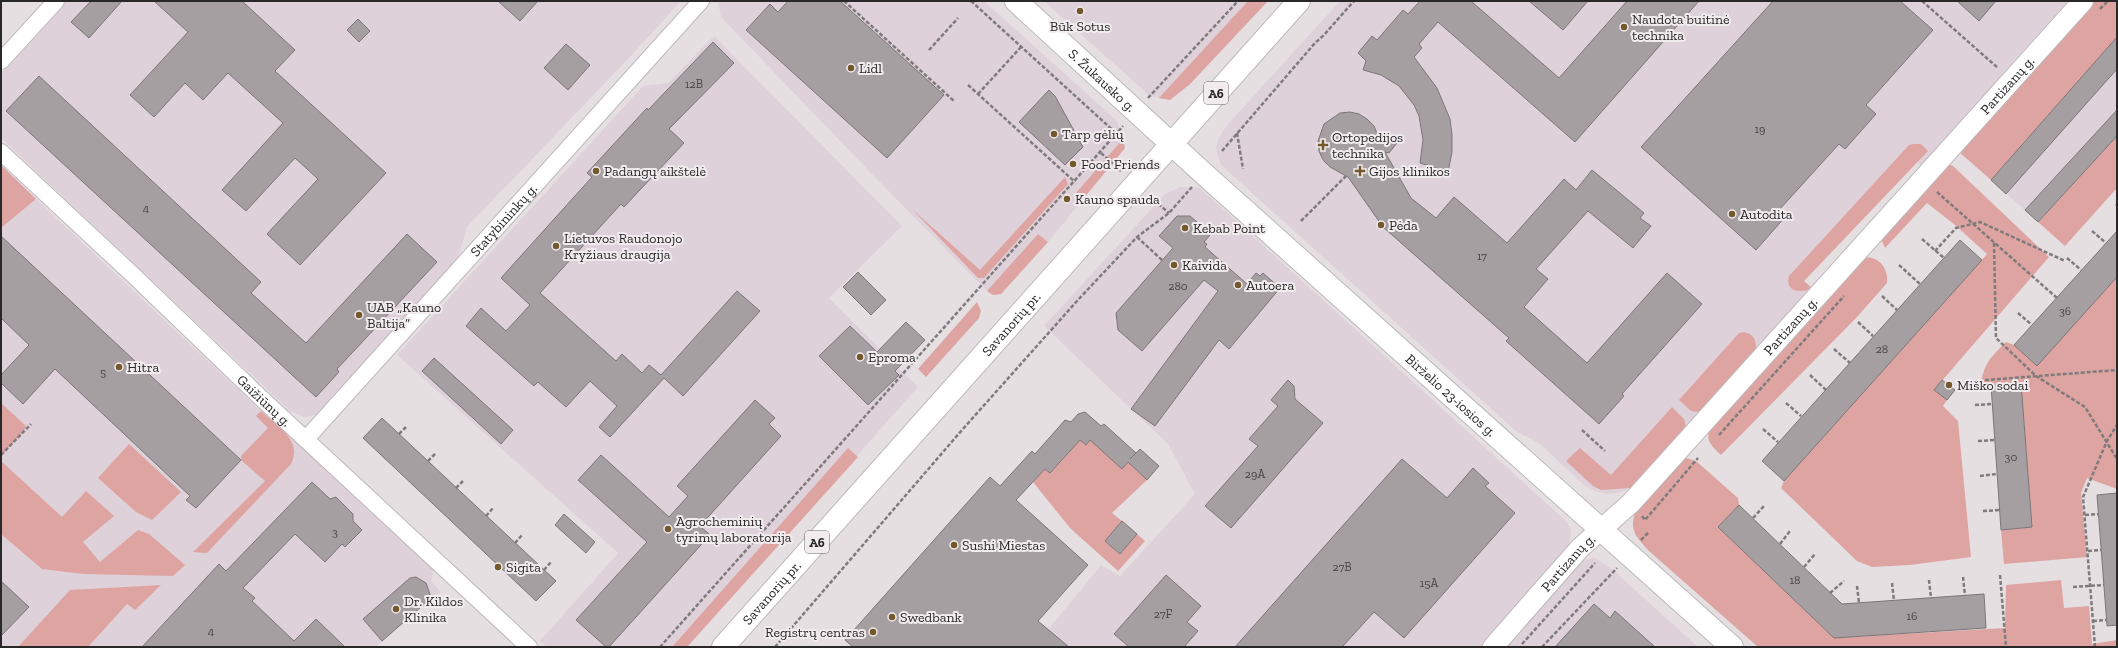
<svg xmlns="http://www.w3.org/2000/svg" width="2118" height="648" font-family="'Zilla Slab',serif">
<rect width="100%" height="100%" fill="#e5dfe2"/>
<g fill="#dfd1d9">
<path d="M67,1H681L626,61L467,227L457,261L336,394L316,415L304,417L290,411L1,138V73Z"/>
<path d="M718,1H984L1117,121L1125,148L1048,242L1001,294L993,295L987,291L868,170L721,17Z"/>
<path d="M1044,1H1268L1190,84L1170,100L1150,96Z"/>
<path d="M1340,1H2068L2007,68L1923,167L1917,162L1804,281L1811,287L1808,290L1631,488L1618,493L1607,494L1595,491L1584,485L1539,443L1517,432L1221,165L1216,150L1218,139L1228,124Z"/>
<path d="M714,36L902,226L829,298L918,387L687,647H547L540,641L618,553L397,355L643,86L668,83Z"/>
<path d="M2117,37V136L2038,222L1991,180Z"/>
<path d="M1180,187L1200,188L1567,522L1571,530L1569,546L1480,647H1034L1101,565L1120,576L1195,494L1168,444L1044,326L1165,194Z"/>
<path d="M36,199L261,411L323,465L434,570L431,581L441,592L376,647H1V228Z"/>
<path d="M1594,557L1613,570L1698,647H1503L1578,563Z"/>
</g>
<g fill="#dea4a2">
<path d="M1248,1H1268L1190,84L1170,100L1159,98Z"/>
<path d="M2094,1H2117V37L1991,180L1959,152Z"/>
<path d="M2117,136V188L2065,246L2038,222Z"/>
<path d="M1123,139L1125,148L1083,199L1076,193Z"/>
<path d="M1914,144H1921L1928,151L1804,281L1811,287L1808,290C1797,293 1785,290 1789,276L1909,145Z"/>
<path d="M1948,164L1953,166L2049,257L1934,390L1947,400L1943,406L1958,421L1971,557L1910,565L1872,567L1857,561L1781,488L1784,481L1987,254L1955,225L1927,203L1885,248L1882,241L1883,236Z"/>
<path d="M1,165L36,199L1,228Z"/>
<path d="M1065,177L1068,184L984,278H978L912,209L980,270Z"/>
<path d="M1038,234L1048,242L1001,294L993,295L987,291Z"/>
<path d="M1863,258C1878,255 1889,268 1887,283L1857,317L1721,455C1712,446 1706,442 1709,429Z"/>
<path d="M2117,277V489L2087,478L2081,493L2087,557L2004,564L2001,530L2032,527L2021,383L1980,386C1985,362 1989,359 2006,342L2014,345L2037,365Z"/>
<path d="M977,302L981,311L979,318L926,377L918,369Z"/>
<path d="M1744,332C1753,334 1756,339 1756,349L1701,410L1697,412L1691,411L1679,400L1739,333Z"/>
<path d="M1,403L26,426L23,432L1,456Z"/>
<path d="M1672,407L1684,419L1686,427L1630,488L1601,490L1593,486L1566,461L1580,448L1611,475Z"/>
<path d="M261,411C277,426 303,440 291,464L207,553L193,552L265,481L241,460V456L268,428L256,416Z"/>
<path d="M1080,440L1086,445L1090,440L1122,468L1128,462L1147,480L1112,513L1122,521L1105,541L1120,554L1137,534L1145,541L1118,571L1070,528L1033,482L1045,469L1050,473Z"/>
<path d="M129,444L181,492L152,520L136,512L98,478Z"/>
<path d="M848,448L858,457L687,647H672Z"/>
<path d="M1683,457L1696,461L1738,498L1739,505L1718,527L1834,638L2005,628L2006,585L2061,580L2064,608L2089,606L2092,644L2117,640V647H1758L1649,551C1635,536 1628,529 1637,508Z"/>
<path d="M1,461L62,517L86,491L114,516L83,542L100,562L138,530L149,534L185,565L173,576L83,574L42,569L1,534Z"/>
<path d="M161,585L135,610L127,604L88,647H18L70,590Z"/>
</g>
<g fill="#a69fa1" stroke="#7c7678">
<path d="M91,1H122L89,38L71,22Z"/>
<path d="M154,1H242L295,50L275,71L386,173L300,265L267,234L318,179L295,158L246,211L222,190L283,123L228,73L203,100L185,83L154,117L130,95L188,32Z"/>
<path d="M498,1H538L520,21Z"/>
<path d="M788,1H840L944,95L887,158L746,30L770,4L778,12Z"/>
<path d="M1420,1H1471L1559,78L1627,1H1699L1575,142L1438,22L1419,44L1422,48L1414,57L1437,88L1450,119L1452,135V152L1448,172L1420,163L1423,140L1419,116L1414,105L1399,86L1381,75L1363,70L1366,61L1358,53L1372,36L1377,40L1403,10L1408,14Z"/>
<path d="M1529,1H1588L1563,30Z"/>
<path d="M1773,1H1900L1933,30L1866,105L1876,114L1845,149L1839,144L1779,210L1786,216L1756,250L1641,147Z"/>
<path d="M1957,1H1996L1979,21Z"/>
<path d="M358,19L370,31L359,42L347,30Z"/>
<path d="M2117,37V69L2006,194L1991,180Z"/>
<path d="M713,42L734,63L669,129L684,143L624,207L621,204L540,293L616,361L622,354L642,373L649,365L661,375L737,291L760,311L683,396L664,378L610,437L599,427L617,406L590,381L566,407L538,382L534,386L466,326L481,308L506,331L530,305L501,278L592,177L587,173L647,108L648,110Z"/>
<path d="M566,44L590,65L568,90L544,68Z"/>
<path d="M39,76L261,282L251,293L306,343L407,234L437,262L337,369L339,372L316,397L6,111Z"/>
<path d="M1049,90L1055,96L1083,147L1065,165L1019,122Z"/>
<path d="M2117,110V136L2038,222L2025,210Z"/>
<path d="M1350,112L1359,114L1367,119L1374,126L1379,138H1401L1389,153L1385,152L1411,198L1436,218L1454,197L1507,243L1564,179L1576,190L1592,170L1644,213L1640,218L1651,226L1633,248L1588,211L1536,269L1548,279L1524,307L1587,363L1667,273L1702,304L1622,394L1624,396L1599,424L1506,341L1509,338L1383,227L1348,177L1330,167L1323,160L1319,151L1318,141L1324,124L1340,113Z"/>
<path d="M1177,216H1190L1211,234L1204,242L1207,244L1205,247L1247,284L1256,273L1260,276L1263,273L1280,288L1229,349L1219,340L1155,426L1131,409L1218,291L1204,280L1142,351L1118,330L1116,313L1173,248L1159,236Z"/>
<path d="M2117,231V277L2037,366L2014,345Z"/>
<path d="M1,236L241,460L196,508L186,500L190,496L55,369L23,404L1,383V375L29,345L1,318Z"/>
<path d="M1960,240L1982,260L1784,481L1762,461Z"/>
<path d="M858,272L886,300L871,315L843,287Z"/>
<path d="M906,322L925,340L895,371L899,375L868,405L819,356L850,326L877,352Z"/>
<path d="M434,358L513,430L501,444L422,371Z"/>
<path d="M1288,380L1294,386L1295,399L1323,423L1231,528L1205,506L1258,446L1249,439L1278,406L1271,400Z"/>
<path d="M1942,380L1955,390L1947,400L1934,390Z"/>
<path d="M2021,383L2032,527L2001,530L1991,385Z"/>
<path d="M755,400L775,418L769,424L781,436L700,526L710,535L609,647H606L576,620L647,542L578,480L601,455L669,517L688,496L677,486Z"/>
<path d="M1085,412L1101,426L1104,424L1136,453L1130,459L1140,449L1159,466L1147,480L1128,462L1122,469L1090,440L1086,445L1080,440L1050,473L1045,469L1016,500L1088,565L1038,621L1069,647H853L845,640L990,477L1000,486L1032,451L1035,454L1065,420L1071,422L1078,414Z"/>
<path d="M382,418L556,581L536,601L363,438Z"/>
<path d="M1402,459L1447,498L1473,468L1489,483L1485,486L1515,513L1404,638L1374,612L1342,647H1235Z"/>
<path d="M312,482L330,499L336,497L353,514V521L362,530L345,547L342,544L325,562L295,534L243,588L255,598L252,601L294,641L316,619L345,647H142L219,564L226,571Z"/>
<path d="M2117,493V625L2107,626L2097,495Z"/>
<path d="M1739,505L1842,604L1984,594L1986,628L1834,638L1718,527Z"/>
<path d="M564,514L595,542L586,553L555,525Z"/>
<path d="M1122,521L1137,534L1120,554L1105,541Z"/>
<path d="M1166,575L1201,606L1187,622L1198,631L1184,647H1129L1114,634Z"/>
<path d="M416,577L426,583L430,594L429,600L382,641L363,619L410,578Z"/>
<path d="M1,581L29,607L1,636Z"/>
<path d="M1594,604L1610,618L1615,611L1655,647H1555Z"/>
</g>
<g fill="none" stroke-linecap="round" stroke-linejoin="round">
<defs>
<g id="minor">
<path d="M1,61L56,1"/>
<path id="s1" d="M1,152L133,275L260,397L529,647"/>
<path id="s2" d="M306,439L701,1"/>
</g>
<g id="tertiary">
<path id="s3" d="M1493,647L1580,548L1631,503L2083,1"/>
</g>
<g id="secondary">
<path id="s4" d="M1016,1L1203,173L1732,647"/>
</g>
<g id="primary">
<path id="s5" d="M723,647L1299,1"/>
</g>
</defs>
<use href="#minor" stroke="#bdb8bb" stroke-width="18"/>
<use href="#tertiary" stroke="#bdb8bb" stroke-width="22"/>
<use href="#secondary" stroke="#bdb8bb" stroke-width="24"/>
<use href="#primary" stroke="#bdb8bb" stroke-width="24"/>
<g stroke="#7f7b7d" stroke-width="2.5" stroke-dasharray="4 2" stroke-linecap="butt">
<path d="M844,1L954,101"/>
<path d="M971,1L1117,134"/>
<path d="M1922,1L1998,68"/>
<path d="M2100,9L2108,1"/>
<path d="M929,50L958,18"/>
<path d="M968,85L1075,182"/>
<path d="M978,94L1021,47"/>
<path d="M1148,98L1238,1"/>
<path d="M1237,133L1243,169"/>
<path d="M1222,151L1315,43L1324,35L1354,1"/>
<path d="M1101,153L1121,171"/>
<path d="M1937,192L2057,298"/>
<path d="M1149,196L1169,213"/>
<path d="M2116,204L2117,205"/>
<path d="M1301,221L1347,175"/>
<path d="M2092,231L2106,243"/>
<path d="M1137,237L1162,260"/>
<path d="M1922,239L1944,258"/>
<path d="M1994,243L1996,338L2036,376L2085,407L2117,459"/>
<path d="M1935,251L1956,228L1980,222L2065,261"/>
<path d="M2067,258L2081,270"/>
<path d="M1899,265L1920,284"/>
<path d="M1882,296L1897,310"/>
<path d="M2018,313L2032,325"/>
<path d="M1858,322L1873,336"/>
<path d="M1834,349L1850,363"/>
<path d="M1810,375L1826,390"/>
<path d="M1973,381L2117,370"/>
<path d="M1786,403L1801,416"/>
<path d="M1975,405L1992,404"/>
<path d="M1763,429L1778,442"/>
<path d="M1582,430L1605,451"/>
<path d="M399,434L406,427"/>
<path d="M1719,435L1844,296"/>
<path d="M1978,441L1995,440"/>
<path d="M1,455L31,424"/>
<path d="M428,461L435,454"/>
<path d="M1980,476L1997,474"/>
<path d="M456,488L463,481"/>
<path d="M1983,511L2000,510"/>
<path d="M2085,515L2099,514"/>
<path d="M486,516L493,508"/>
<path d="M1642,516L1645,520L1698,458"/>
<path d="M1753,518L1764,506"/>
<path d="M1641,540L1648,533"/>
<path d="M515,543L522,535"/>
<path d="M1780,544L1790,531"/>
<path d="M2088,551L2101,550"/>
<path d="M1804,567L1815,554"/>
<path d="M544,570L551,562"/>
<path d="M2000,575L2006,647"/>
<path d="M1963,577L1965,596"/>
<path d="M1929,580L1931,598"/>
<path d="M1892,583L1894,601"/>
<path d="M1857,586L1859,603"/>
<path d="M2073,587L2104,585"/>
<path d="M1830,593L1844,581"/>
<path d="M2093,621L2106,620"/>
<path d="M1522,644L1595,563"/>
<path d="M660,647L1123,126"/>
<path d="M775,647L962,430L1077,301L1137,237L1169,213L1192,187"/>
<path d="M1542,647L1617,568"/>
<path d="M2095,647L2083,497L2107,441L2117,425"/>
</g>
<use href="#minor" stroke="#fff" stroke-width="16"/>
<use href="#tertiary" stroke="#fff" stroke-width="20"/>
<use href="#secondary" stroke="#fff" stroke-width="22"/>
<use href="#primary" stroke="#fff" stroke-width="22"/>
</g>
<g fill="#72582a" stroke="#f2ecef" stroke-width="1.5">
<circle cx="1080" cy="11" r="4"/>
<circle cx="1624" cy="27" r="4"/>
<circle cx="851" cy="68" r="4"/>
<circle cx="1054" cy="134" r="4"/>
<path d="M1321 139h4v4h4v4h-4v4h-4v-4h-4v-4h4z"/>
<circle cx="1073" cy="164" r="4"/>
<circle cx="596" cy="171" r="4"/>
<path d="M1358 165h4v4h4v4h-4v4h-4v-4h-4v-4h4z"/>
<circle cx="1067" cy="199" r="4"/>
<circle cx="1732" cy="214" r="4"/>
<circle cx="1381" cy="225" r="4"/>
<circle cx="1185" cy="228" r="4"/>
<circle cx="556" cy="246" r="4"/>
<circle cx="1174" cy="265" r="4"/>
<circle cx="1238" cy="285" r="4"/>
<circle cx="359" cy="315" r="4"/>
<circle cx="860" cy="357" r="4"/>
<circle cx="119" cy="367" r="4"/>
<circle cx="1949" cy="385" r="4"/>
<circle cx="668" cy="529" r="4"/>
<circle cx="954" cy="545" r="4"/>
<circle cx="498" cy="567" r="4"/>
<circle cx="396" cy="609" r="4"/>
<circle cx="892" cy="617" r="4"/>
<circle cx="873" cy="632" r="4"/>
</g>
<g text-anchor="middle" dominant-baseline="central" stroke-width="4" stroke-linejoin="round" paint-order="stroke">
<g font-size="12" fill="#484546">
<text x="694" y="84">12B</text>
<text x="1760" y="129">19</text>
<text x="146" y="208">4</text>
<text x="1482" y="256">17</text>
<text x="1178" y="286">280</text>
<text x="2065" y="311">36</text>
<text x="1882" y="349">28</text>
<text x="103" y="372">5</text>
<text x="2011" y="457">30</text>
<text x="1255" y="474">29A</text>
<text x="335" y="532">3</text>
<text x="1342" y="567">27B</text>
<text x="1795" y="580">18</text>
<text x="1429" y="583">15A</text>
<text x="1163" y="614">27F</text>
<text x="1912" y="616">16</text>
<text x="211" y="631">4</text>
</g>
<g fill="#f2ecef" stroke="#656264" stroke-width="1">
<rect x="1204" y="82" width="24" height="22" rx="3"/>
<rect x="805" y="531" width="24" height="22" rx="3"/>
</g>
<g font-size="13" font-weight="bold" fill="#292728">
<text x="1216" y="93">A6</text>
<text x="817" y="542">A6</text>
</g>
<g font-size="14" fill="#292728" stroke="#f2ecef" text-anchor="start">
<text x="1632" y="19">Naudota buitinė<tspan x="1632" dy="16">technika</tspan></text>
<text x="1080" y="26" text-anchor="middle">Būk Sotus</text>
<text x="859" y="68">Lidl</text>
<text x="1062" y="134">Tarp gėlių</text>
<text x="1332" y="137">Ortopedijos<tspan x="1332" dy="16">technika</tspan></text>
<text x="1081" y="164">Food Friends</text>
<text x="604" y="171">Padangų aikštelė</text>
<text x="1369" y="171">Gijos klinikos</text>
<text x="1075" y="199">Kauno spauda</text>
<text x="1740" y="214">Autodita</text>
<text x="1389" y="225">Pėda</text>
<text x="1193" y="228">Kebab Point</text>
<text x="564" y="238">Lietuvos Raudonojo<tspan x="564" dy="16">Kryžiaus draugija</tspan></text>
<text x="1182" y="265">Kaivida</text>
<text x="1246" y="285">Autoera</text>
<text x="367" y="307">UAB „Kauno<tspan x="367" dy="16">Baltija“</tspan></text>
<text x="868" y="357">Eproma</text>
<text x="127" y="367">Hitra</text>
<text x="1957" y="385">Miško sodai</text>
<text x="676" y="521">Agrocheminių<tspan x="676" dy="16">tyrimų laboratorija</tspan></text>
<text x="962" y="545">Sushi Miestas</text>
<text x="506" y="567">Sigita</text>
<text x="404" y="601">Dr. Kildos<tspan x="404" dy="16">Klinika</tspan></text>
<text x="900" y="617">Swedbank</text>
<text x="865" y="632" text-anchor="end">Registrų centras</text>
</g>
<g font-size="14" fill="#292728" stroke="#f2ecef">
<text stroke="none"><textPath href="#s4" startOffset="117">S. Žukausko g.</textPath></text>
<text stroke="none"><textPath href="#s3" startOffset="762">Partizanų g.</textPath></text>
<text stroke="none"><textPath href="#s2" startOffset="295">Statybininkų g.</textPath></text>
<text stroke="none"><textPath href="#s5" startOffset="433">Savanorių pr.</textPath></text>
<text stroke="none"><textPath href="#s3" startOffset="438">Partizanų g.</textPath></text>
<text stroke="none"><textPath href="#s4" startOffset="587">Birželio 23-iosios g.</textPath></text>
<text stroke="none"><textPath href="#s1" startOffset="362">Gaižiūnų g.</textPath></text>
<text stroke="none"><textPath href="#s3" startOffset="113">Partizanų g.</textPath></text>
<text stroke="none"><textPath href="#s5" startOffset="73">Savanorių pr.</textPath></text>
</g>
</g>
<rect width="2118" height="648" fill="none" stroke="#292728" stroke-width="4"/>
</svg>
